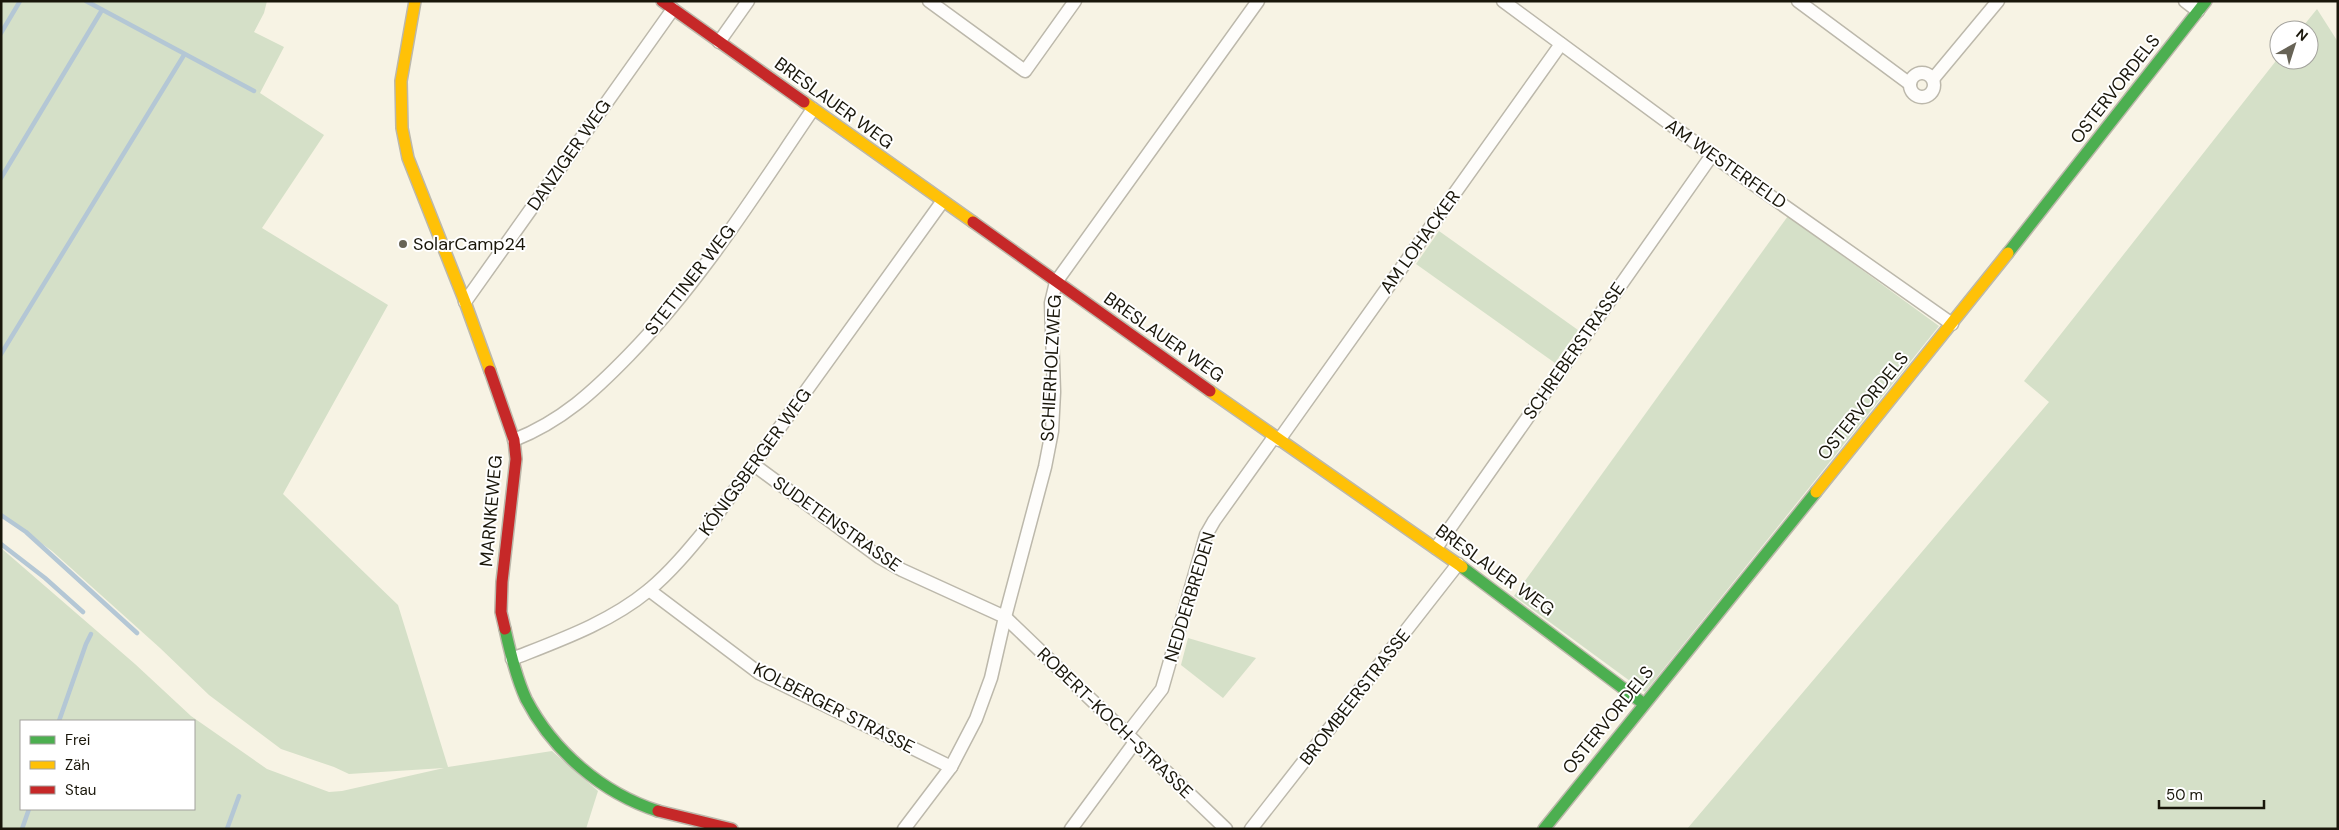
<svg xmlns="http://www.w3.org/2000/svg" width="2339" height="830" font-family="'DM Sans',sans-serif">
<rect width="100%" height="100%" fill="#f7f3e4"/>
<g fill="#d5e0c8" fill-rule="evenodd">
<path d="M1,1H267L264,13L254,32L284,47L260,93L324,135L262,228L388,305L283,494L398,605L448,767L552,751L598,791L586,829H1V548L135,664L191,716L267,769L329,792L342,791L444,768L349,774L334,767L281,749L209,695L160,648L52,551L1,514ZM21,721H194V809H21Z"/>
<path d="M2317,9L2338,42V829H1687L2049,402L2024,381L2279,57V60H2309V30H2300Z"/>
<path d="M1788,216L1939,326L1645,692L1514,596Z"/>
<path d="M1439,231L1578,330L1555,363L1416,264Z"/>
<path d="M1188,638L1256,658L1223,698L1181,665Z"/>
</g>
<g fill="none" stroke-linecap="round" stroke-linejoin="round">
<g stroke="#b4c7d5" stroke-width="4.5">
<path d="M86,1L254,91"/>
<path d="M1,33L20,1"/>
<path d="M1,178L102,10"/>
<path d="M1,354L184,55"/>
<path d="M1,515L26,532L137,633"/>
<path d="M1,544L45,578L83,612"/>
<path d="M59,721L86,644L91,634"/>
<path d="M22,829L29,809"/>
<path d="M227,829L239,796"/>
</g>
<defs>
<g id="street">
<path d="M929,1L1025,71L1075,1"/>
<path d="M1503,1L1712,155L1952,324"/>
<path d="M1798,1L1910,84"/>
<path d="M2185,1L2198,11"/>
<path d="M719,42L748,1"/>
<circle cx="1922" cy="85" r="12"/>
<path d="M1933,79L1998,1"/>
<path d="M465,302L673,9"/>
<path d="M514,440C562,421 594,391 629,355C701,281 755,194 813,109"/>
<path d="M1279,440L1561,44"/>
<path d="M754,465L879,557L902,570L1005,617L1226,829"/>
<path d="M1436,548L1712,155"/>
<path d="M649,590L759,673L951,767"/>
<path d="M512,659C560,640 609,623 649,590C672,571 692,546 711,523L942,202"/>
<path d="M1127,734L1162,689L1206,535L1214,521L1274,437"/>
<path d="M904,829L951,767L976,719L991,678L1005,617L1045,467L1052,431L1054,392L1051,303L1056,282L1258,1"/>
<path d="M1071,829L1135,742"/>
<path d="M1251,829L1458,564"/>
</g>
<g id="fast">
<path d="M2008,253L2206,1"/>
<path d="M1462,567L1644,704"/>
<path d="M505,629C510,652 516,677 526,699C553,751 602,793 658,811"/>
<path d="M1544,829L1816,492"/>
</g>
<g id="slow">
<path d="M415,1L401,81L402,128L408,158L465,302L490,371"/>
<path d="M804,102L973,222"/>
<path d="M1210,391L1462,567"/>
<path d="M1816,492L2008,253"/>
</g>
<g id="jam">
<path d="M662,1L804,102"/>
<path d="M973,222L1210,391"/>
<path d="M490,371L514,440L516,459L502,582L501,612L505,629"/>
<path d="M658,811L732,829"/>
</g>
</defs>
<use href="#street" stroke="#bcb8ab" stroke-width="15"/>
<use href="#fast" stroke="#bcb8ab" stroke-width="14"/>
<use href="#slow" stroke="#bcb8ab" stroke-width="14"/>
<use href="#jam" stroke="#bcb8ab" stroke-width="14"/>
<use href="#street" stroke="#fefdfb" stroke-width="12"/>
<use href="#fast" stroke="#4caf50" stroke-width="11"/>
<use href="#slow" stroke="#ffc107" stroke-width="11"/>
<use href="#jam" stroke="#c62828" stroke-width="11"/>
</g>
<circle fill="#676356" stroke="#fff" stroke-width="2" cx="403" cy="244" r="5"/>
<g text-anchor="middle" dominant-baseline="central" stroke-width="4" stroke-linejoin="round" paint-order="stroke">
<g font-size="18" fill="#19160a" stroke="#fff">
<text transform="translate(2115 89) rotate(-52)">OSTERVORDELS</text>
<text transform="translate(834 103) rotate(36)">BRESLAUER WEG</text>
<text transform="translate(569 155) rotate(-55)">DANZIGER WEG</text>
<text transform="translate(1726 164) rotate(35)">AM WESTERFELD</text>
<text transform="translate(1420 242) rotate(-54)">AM LOHACKER</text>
<text transform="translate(690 280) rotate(-52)">STETTINER WEG</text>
<text transform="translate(1164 337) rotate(35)">BRESLAUER WEG</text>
<text transform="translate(1574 351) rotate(-55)">SCHREBERSTRASSE</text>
<text transform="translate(1051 368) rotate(-87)">SCHIERHOLZWEG</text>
<text transform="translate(1863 406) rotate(-51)">OSTERVORDELS</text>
<text transform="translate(755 462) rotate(-54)">KÖNIGSBERGER WEG</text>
<text transform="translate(491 511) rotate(-85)">MARNKEWEG</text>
<text transform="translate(837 524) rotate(35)">SUDETENSTRASSE</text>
<text transform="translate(1495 570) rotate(36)">BRESLAUER WEG</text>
<text transform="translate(1190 597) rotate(-73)">NEDDERBREDEN</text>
<text transform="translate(1355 697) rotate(-52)">BROMBEERSTRASSE</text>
<text transform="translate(834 708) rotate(27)">KOLBERGER STRASSE</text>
<text transform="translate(1608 720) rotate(-51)">OSTERVORDELS</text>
<text transform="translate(1115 723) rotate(44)">ROBERT-KOCH-STRASSE</text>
</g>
<g font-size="18" fill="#19160a" stroke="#fff" text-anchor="start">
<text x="413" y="244">SolarCamp24</text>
</g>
</g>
<rect width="2339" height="830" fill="none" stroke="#19160a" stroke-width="5"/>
<rect x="20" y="720" width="175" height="90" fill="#ffffff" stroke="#a3a29d"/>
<rect x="30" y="736" width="25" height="8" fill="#4caf50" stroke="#a3a29d"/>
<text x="65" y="745" font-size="15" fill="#19160a">Frei</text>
<rect x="30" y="761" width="25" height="8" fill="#ffc107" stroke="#a3a29d"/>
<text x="65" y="770" font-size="15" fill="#19160a">Zäh</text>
<rect x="30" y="786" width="25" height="8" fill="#c62828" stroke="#a3a29d"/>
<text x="65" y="795" font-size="15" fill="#19160a">Stau</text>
<g transform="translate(2294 45) rotate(39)"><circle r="24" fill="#ffffff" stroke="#a3a29d"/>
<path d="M0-4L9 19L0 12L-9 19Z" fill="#676356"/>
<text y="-8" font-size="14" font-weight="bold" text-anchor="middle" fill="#19160a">N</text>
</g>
<path d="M2159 800v8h105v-8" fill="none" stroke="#19160a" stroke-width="2.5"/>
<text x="2166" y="800" font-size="15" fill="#19160a" stroke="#ffffff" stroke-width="4" paint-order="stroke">50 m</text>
</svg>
